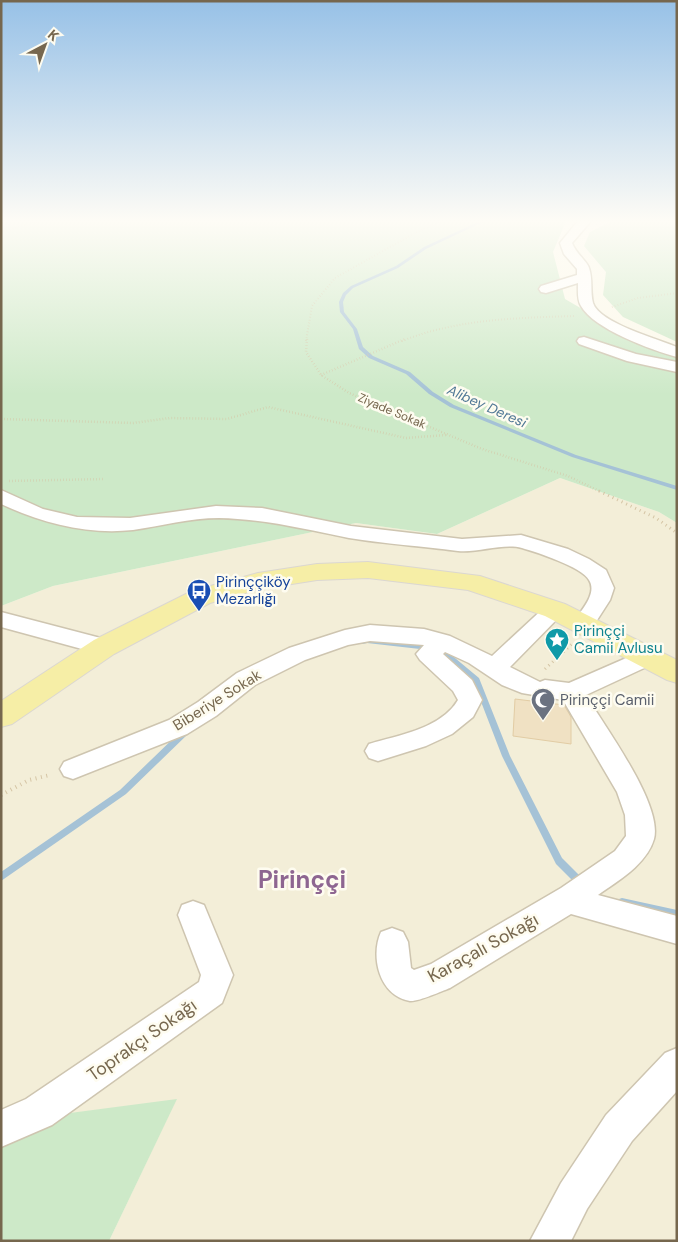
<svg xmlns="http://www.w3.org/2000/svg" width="678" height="1242" font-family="'DM Sans',sans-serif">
<rect width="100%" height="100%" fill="#fcf9ea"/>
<path fill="#f3eed8" d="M560,478L659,512L677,523V1241H109L176,1100L1,1122V606L53,586L356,523L437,534Z"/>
<g fill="#cde9c8">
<path d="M1,221H566L553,252L565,299L620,331L677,357V523L659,512L560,478L437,534L356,523L53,586L1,606Z"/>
<path d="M612,221H677V342L623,317L603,295L606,272L584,246L590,232Z"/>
<path d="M177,1099L109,1241H1V1122Z"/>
</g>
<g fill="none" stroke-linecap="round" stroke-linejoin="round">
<g fill="#a5c2d6" fill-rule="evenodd">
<path d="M480,221H485L426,249L398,268L353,288L346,295L343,302L344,312L357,329L363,347L373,356L410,372L433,392L454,405L576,455L677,486V490L572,457L450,407L429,394L406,374L369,358L359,349L353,329L340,312L339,302L343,293L351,286L396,266L424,247Z"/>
<path d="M367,639L420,645L424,647L420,649L367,643L362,644L358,642L360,640Z"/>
<path d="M443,653H449L479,678L510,756L562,858L584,880L586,883L584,886L581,887L578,886L556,864L502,756L473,681L443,657L442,655Z"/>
<path d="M185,729L188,730L189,732L188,734L126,794L1,881V872L120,790L182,730Z"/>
<path d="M622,898L677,910V918L619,905L617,902L619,899Z"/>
</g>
</g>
<path fill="#f0e1c3" stroke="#e2cca4" d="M515,699L564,705L571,717V744L513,736Z"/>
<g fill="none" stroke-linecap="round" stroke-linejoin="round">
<defs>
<g id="minor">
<path d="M578,221H591L572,243C577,255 587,261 589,268C593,279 590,292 593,303C599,323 658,339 677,347V357C651,350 594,329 581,306C577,300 578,290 578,283L546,293L541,292L539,289L541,286L577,275V269L564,254L560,243Z"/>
<path d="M584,337L636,354L677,362V372L627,361L579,344L577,341L579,338Z"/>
<path d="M1,490L43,509L77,517L130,518L216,506L262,508L351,526L462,539L521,535L568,549L589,559L606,570L614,588L610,600L592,628L584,631L576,628L573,623C580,611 598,594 589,580C582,567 536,552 522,548C503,543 478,553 458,551C422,546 385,544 349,538C305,529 264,519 219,518C190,518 161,526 133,530C87,535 42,523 1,504Z"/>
<path d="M555,603L563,605L566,610L510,667L540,682L545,680L569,683L647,649L655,651L659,657L655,663L586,695C604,726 663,804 654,839C647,864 618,881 598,895L677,916V944L571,914L450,988C442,991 418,1002 410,1001C379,996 370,956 381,932L392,928L403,932L408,942L411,968L414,970L431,964L561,888L615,851L626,836L625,815L617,792L563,700L522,693L502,685L469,663L445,652L443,654L472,680L482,700L473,717L452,734L426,746L378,761L369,758L365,751L369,744C398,735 441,729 458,700L453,691L420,660L416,654L424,645L370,641L348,645L305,660L255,685L216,716L187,734L73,779L64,776L60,769L64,762L169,720L198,702L237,673L289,648L345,630L370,625L424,629L450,636L492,656L547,605Z"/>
<path d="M1,612L112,641L116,647L112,653L104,655L1,627Z"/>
<path d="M193,901L204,905L233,975L222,1003L52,1125L1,1147V1110L26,1099L199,982L201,975L178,915L182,905Z"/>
<path d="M677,1048V1091L632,1141L587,1209L571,1241H530L561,1183L606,1115L665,1053Z"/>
</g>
<path id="major" d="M368,562L480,576L565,604L677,660V683L667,680L545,616L468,590L368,578L317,580L260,589L210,603L114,654L12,724L1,727V701L94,640L192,591L258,573L317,564Z"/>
</defs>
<use href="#minor" stroke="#cec5b0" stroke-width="3"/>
<use href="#major" stroke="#dbd7d1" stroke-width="2"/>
<g stroke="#d5c5a5" stroke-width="2" stroke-dasharray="0.5 2.5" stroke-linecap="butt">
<path d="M1,232L37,221"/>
<path d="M612,307L638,298L677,293"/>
<path d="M306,341L312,306L335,278L415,233L441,221"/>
<path d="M402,341C457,319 516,318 574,316"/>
</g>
<g stroke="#d5c5a5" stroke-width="2.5" stroke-dasharray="0.5 2.5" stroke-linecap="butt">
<path d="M307,339L306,352L321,375L349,393L482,449L568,476L601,492"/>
<path d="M321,375L405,339"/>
<path d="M1,419L133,423L170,418L227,419L268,407L406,438L446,435"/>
<path d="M9,481L103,479"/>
</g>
<g stroke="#d5c5a5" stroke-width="3" stroke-dasharray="1 4" stroke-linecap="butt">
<path d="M599,491L656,518L677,533"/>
<path d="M545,669L573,643"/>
</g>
<path stroke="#d5c5a5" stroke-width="4" stroke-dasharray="1 4.5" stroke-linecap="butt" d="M1,795L29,780L50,775"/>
<use href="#minor" fill="#fff" fill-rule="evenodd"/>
<use href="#major" fill="#f6eea6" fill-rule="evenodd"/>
</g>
<linearGradient id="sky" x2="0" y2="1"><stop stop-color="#97c1e7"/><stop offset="0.56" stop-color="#fefcf6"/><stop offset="1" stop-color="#fefcf6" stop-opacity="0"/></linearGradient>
<rect width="678" height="395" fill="url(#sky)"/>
<defs>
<symbol id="bus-pin" viewBox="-11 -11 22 30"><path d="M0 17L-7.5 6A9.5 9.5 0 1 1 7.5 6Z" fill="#1a4fb4" stroke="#fefcf0"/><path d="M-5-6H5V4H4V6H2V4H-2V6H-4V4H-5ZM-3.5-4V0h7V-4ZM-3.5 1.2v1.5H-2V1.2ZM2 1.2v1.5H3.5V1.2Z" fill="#fff"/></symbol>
<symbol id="sight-pin" viewBox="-11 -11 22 30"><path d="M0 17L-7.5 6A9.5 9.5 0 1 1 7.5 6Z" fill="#0f9aa8" stroke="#fefcf0"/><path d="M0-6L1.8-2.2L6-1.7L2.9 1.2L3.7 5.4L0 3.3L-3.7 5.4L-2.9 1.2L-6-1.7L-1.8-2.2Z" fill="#fff"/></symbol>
<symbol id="mosque-pin" viewBox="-11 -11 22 30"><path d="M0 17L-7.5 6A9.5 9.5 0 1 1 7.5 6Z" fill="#6b7280" stroke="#fefcf0"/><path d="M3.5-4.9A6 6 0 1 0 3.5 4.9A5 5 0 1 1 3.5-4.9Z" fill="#fff"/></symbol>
</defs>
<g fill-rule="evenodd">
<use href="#bus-pin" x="185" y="577" width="28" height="38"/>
<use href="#sight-pin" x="543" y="626" width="28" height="38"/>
<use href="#mosque-pin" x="529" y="686" width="28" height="38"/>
</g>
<g text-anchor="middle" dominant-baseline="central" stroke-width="5" stroke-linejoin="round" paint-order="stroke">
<g font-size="12" fill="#76674e" stroke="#fefcf0">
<text transform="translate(392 411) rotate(23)">Ziyade Sokak</text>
</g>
<g font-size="14" font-style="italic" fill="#4f7795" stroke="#fefcf0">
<text transform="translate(487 406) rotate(24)">Alibey Deresi</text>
</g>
<g font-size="15" fill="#164399" stroke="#fefcf0" text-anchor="start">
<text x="216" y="582">Pirinççiköy<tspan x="216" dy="17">Mezarlığı</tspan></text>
</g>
<g font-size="15" fill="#0d838f" stroke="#fefcf0" text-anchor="start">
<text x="574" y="631">Pirinççi<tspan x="574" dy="17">Camii Avlusu</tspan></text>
</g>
<g font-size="15" fill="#76674e" stroke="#fefcf0">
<text transform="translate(217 700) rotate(-32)">Biberiye Sokak</text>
</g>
<g font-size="15" fill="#5b616d" stroke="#fefcf0" text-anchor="start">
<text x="560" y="700">Pirinççi Camii</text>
</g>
<g font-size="18" fill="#76674e" stroke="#fefcf0">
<text transform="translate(483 948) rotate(-29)">Karaçalı Sokağı</text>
<text transform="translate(142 1040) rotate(-35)">Toprakçı Sokağı</text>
</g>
<g font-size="24" font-weight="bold" fill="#8e6691" stroke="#fefcf0">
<text x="302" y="879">Pirinççi</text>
</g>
</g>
<rect width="678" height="1242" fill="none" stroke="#76674e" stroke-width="5"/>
<g transform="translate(45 45) rotate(41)" stroke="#fefcf0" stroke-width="4" paint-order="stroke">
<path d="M0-4L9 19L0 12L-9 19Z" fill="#76674e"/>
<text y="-8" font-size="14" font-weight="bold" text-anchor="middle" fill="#76674e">K</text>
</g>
</svg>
